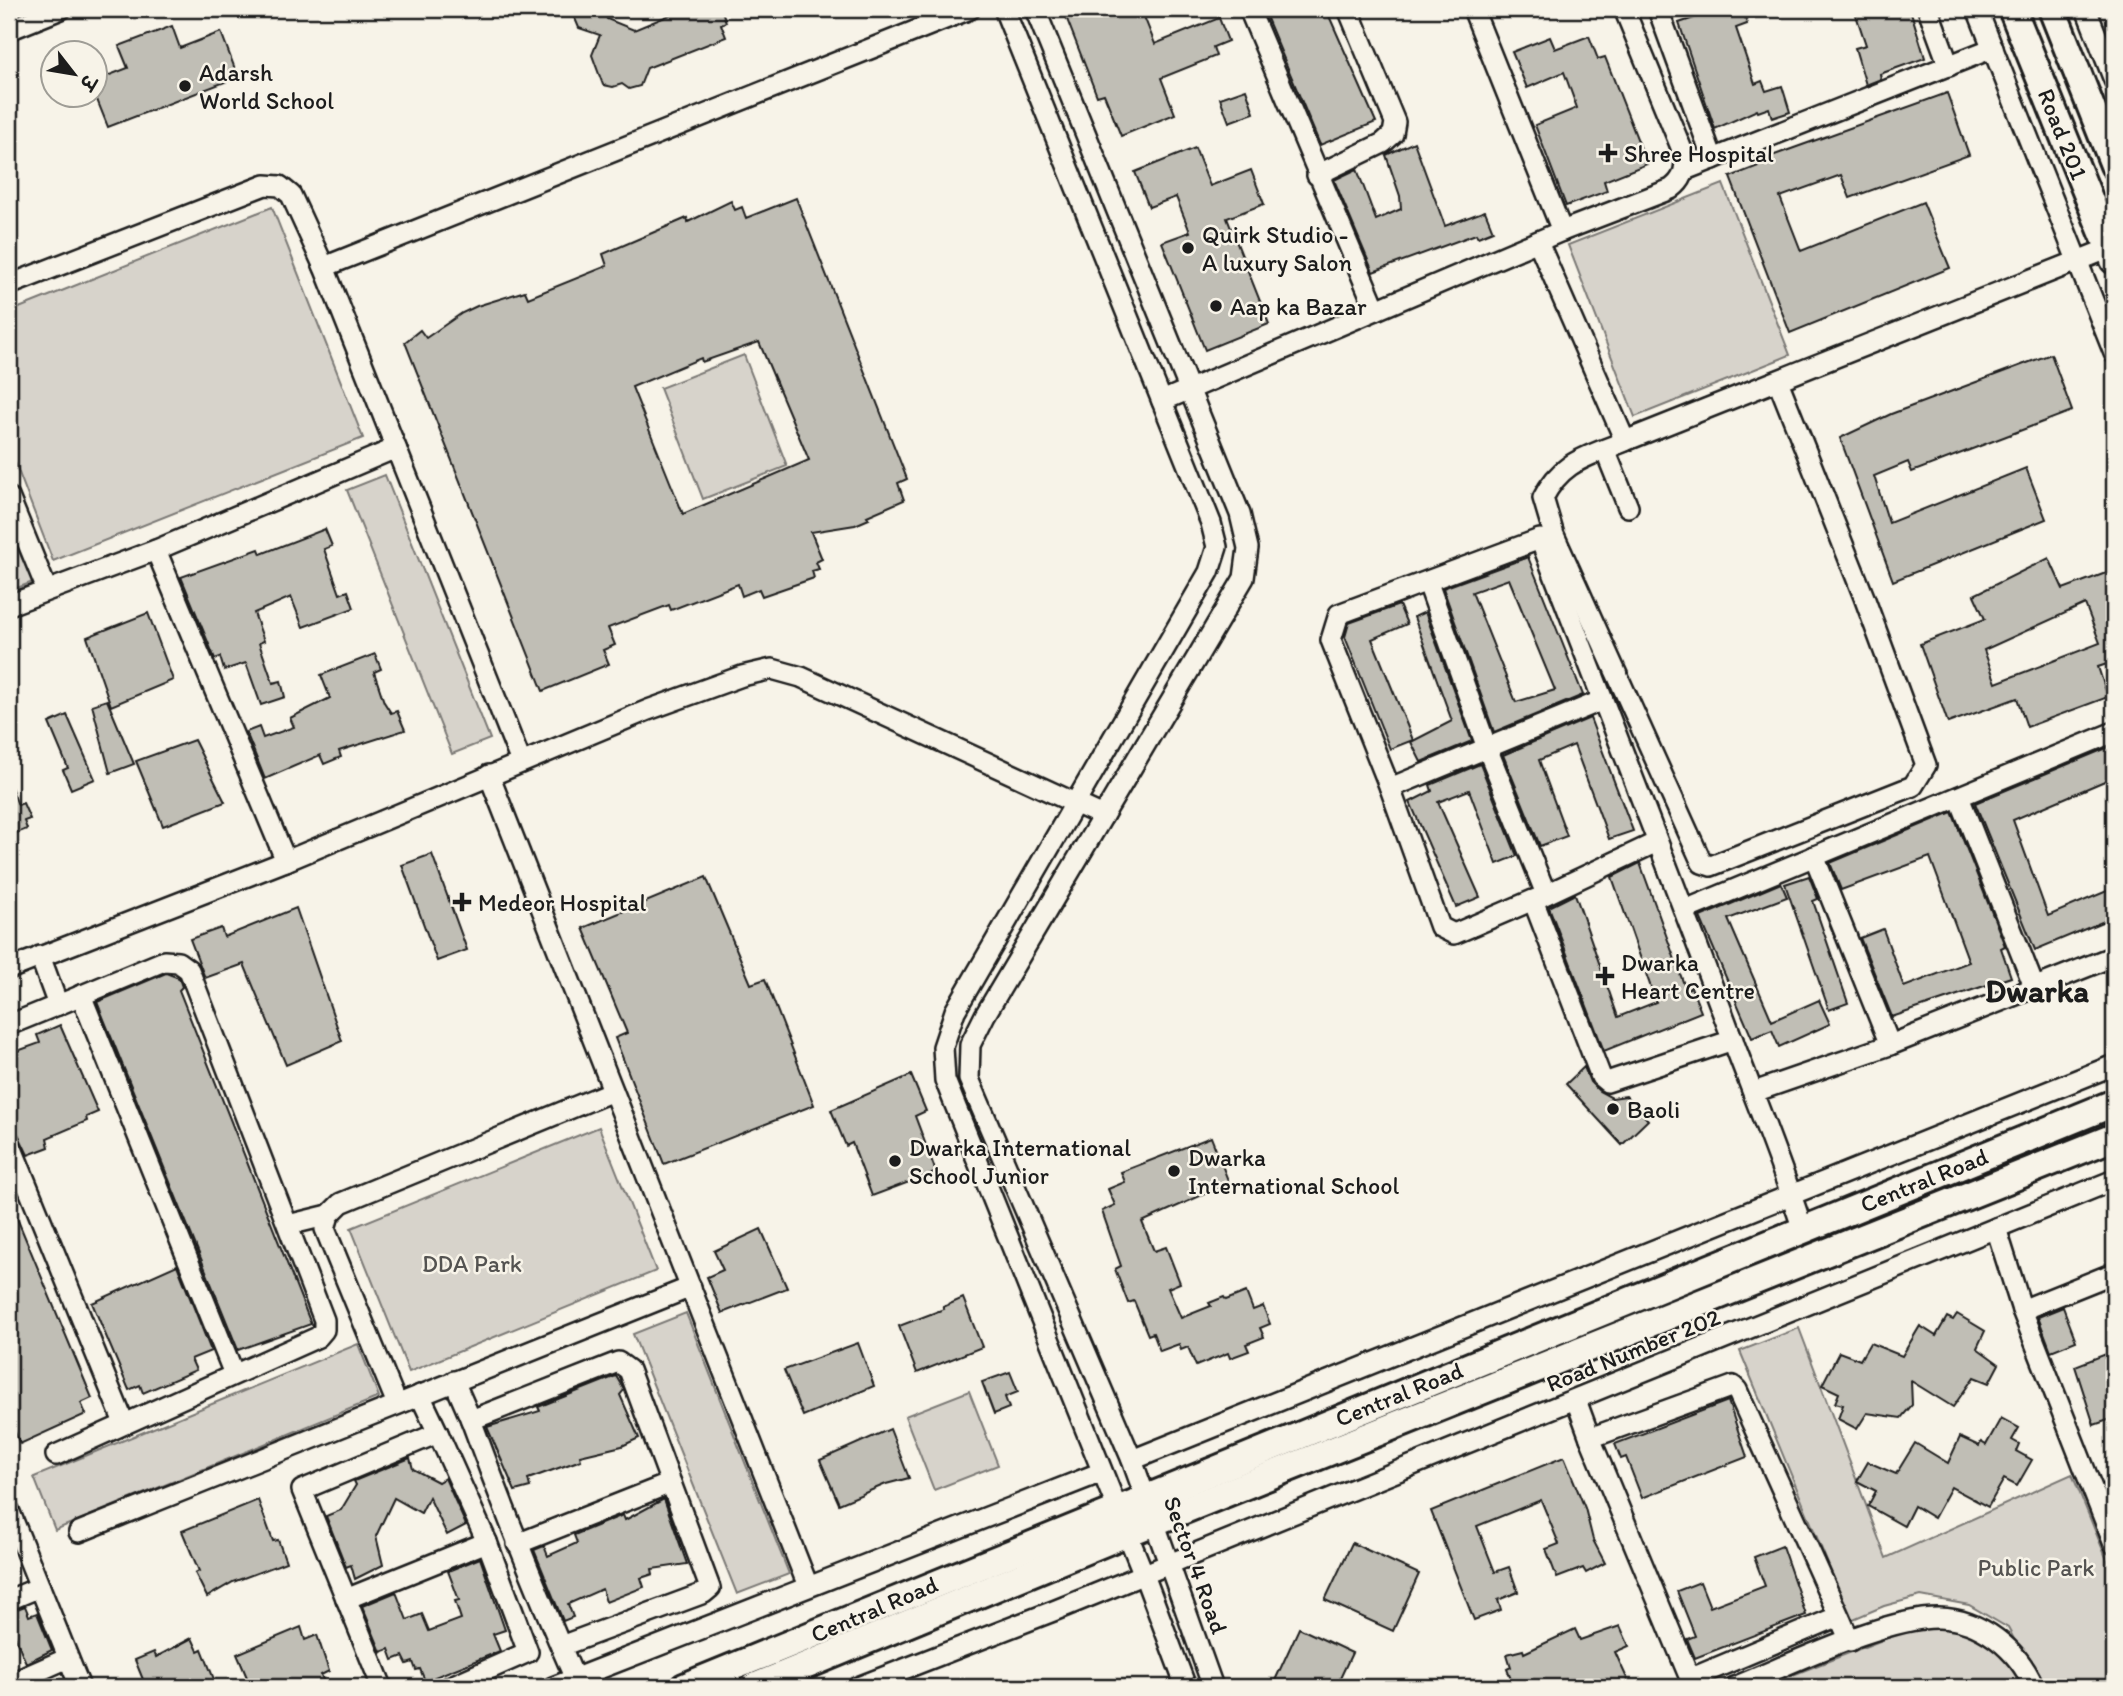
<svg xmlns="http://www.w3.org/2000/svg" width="2123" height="1696" font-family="Itim,'Playpen Sans Deva',sans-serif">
<rect width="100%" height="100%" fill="#f7f3e8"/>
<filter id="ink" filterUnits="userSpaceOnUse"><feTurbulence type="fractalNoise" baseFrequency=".0143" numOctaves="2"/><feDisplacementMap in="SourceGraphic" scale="14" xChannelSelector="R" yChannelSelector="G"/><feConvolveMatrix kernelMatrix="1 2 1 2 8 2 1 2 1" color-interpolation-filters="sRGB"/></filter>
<g filter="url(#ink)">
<g fill="#d7d3cb" stroke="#7a7874" stroke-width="2">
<path d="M1723,184L1790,355L1635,417L1568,245Z"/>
<path d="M272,207L363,438L53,561L9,447V312Z"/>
<path d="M744,355L787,466L703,499L660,388Z"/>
<path d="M385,475L490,739L452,754L347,490Z"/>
<path d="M12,536L33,582L9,591V537Z"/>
<path d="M599,1127L656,1271L409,1372L351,1228Z"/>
<path d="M686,1313L789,1574L737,1594L633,1334Z"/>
<path d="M1799,1328L1886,1558L2072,1474L2114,1577V1687H2040L2008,1628L1969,1605L1921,1596L1884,1606L1851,1620L1740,1351Z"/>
<path d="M358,1344L379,1397L55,1530L34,1477Z"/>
<path d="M969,1391L998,1465L934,1490L905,1416Z"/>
<path d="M1918,1626C1931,1626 1950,1624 1962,1628C1988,1638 2015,1662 2024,1687H1762Z"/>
</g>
<g fill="#c0beb5" stroke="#1c1c1c" stroke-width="2" fill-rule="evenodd">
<path d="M571,9H603L607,19L634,30L670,15L672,9H715L722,11L726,22L721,24L726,37L647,68L640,86L629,89L622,84L613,87L603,85L592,55L600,35L579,28Z"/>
<path d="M1063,9H1141L1155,44L1219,18L1228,41L1213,47L1216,56L1161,78L1175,114L1121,136L1104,94L1097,96Z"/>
<path d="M1263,9H1326L1376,122L1320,145Z"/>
<path d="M1721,9H1743L1747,24L1736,28L1755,84L1762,81L1766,91L1782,86L1790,112L1772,118L1769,108L1758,112L1757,110L1715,129L1679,23Z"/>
<path d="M1854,9H1910L1925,58L1880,74L1881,79L1866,85L1855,48L1866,45Z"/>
<path d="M172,26L180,48L221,32L238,77L108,127L94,92V81L128,68L119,46Z"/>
<path d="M1589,36L1598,59L1605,57L1647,164L1604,181L1607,191L1566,206L1535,125L1577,108L1564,72L1527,88L1512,52L1550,37L1555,49Z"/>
<path d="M1246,89L1254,113L1229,122L1220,98Z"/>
<path d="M1947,93L1969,155L1850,198L1841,175L1780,197L1801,251L1923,202L1950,268L1790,333L1730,177L1771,161L1769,157Z"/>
<path d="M1414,142L1445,226L1485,211L1493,231L1478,237L1476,234L1373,272L1334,180L1357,169L1376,220L1401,209L1400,196L1386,155Z"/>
<path d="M1195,148L1210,186L1251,170L1264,204L1227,218L1269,324L1205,350L1162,242L1190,232L1176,197L1149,207L1135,172Z"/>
<path d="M796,198L907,479L898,483L904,500L867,516L869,519L855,525L811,532L822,559L816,562L819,569L812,571L814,578L762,596L759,589L742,596L738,584L671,610L669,605L608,628L615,645L603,650L609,664L543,691L405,342L420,330L426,338L462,313L477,306L525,291L528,298L607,266L603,254L687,218L688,222L731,201L735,210L742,207L746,218ZM759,342L809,460L683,514L632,387L701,358L702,362Z"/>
<path d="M2051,354L2072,411L1912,472L1908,462L1874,476L1889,523L2026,468L2046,519L1893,581L1840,438L1891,414Z"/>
<path d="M325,529L332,546L324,549L340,594L348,591L354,608L303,627L291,597L254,613L264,641L259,643L273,683L281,681L285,697L261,705L246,663L224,670L220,657L215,659L181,577L259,549L261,554Z"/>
<path d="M1528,557L1583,695L1494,732L1443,588ZM1509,579L1555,690L1516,702L1472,592Z"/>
<path d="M2049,558L2063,589L2114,570V678L2107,664L2098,667L2108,697L2027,727L2017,698L1948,723L1920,644L1985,619L1974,595ZM2085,604L2100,643L1996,683L1984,650Z"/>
<path d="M1399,605L1407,624L1372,639L1413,740L1390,749L1345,637L1349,623Z"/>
<path d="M1425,612L1472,741L1421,762L1411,742L1452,721L1414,617Z"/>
<path d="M148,613L173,680L111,706L87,637Z"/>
<path d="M375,654L381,669L374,672L384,702L391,713L397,711L405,730L339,751L341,757L324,764L320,755L265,779L246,732L259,727L263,738L294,727L290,718L330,698L321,675Z"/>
<path d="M107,700L134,764L110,773L92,705Z"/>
<path d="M67,715L95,779L71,789L63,770L68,768L49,723Z"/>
<path d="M1590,718L1633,831L1609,839L1574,745L1539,760L1567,836L1540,846L1503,755Z"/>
<path d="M194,740L225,802L163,826L136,761Z"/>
<path d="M2114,745V777L2013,820L2048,916L2114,888V917L2035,950L1975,803Z"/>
<path d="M1480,764L1517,856L1497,864L1469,790L1438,802L1480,897L1456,907L1410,802L1432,791L1430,785Z"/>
<path d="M10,784L18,805L23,803L30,819L24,821L27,829L9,836Z"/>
<path d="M1952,812L2005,946L2001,948L2011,977L1892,1017L1860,938L1883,929L1904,987L1969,962L1930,857L1841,890L1830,863Z"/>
<path d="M432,854L467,950L437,961L402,865Z"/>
<path d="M1640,863L1686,990L1691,987L1701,1012L1604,1051L1549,907L1575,894L1618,1017L1656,1002L1612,877Z"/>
<path d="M1809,876L1818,899L1813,901L1848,1003L1829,1010L1785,884Z"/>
<path d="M706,877L751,984L765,979L814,1105L664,1164L615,1038L627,1033L583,928Z"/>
<path d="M1781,883L1787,897L1728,919L1772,1021L1819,1000L1830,1024L1779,1047L1772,1030L1752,1038L1700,917Z"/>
<path d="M296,908L342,1041L286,1065L244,964L205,978L190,939L221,928L224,937Z"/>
<path d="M166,973L179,978L182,987L179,990L311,1324L238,1350L97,1002Z"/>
<path d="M60,1025L98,1112L86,1117L87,1121L47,1138L49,1147L28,1155L9,1115V1054L40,1043L37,1035Z"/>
<path d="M1584,1067L1590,1082L1599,1091L1612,1098L1626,1096L1648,1120L1622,1145L1566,1084Z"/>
<path d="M911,1075L926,1111L915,1116L936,1172L872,1196L852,1143L846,1146L831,1110Z"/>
<path d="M1211,1137L1229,1183L1142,1222L1154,1251L1166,1247L1180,1283L1168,1288L1181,1318L1211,1306L1209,1303L1224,1297L1226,1300L1246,1292L1253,1310L1263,1306L1270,1324L1260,1328L1264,1337L1246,1344L1249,1351L1230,1358L1228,1353L1196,1366L1188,1347L1181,1350L1179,1344L1160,1351L1153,1333L1148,1335L1134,1301L1128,1303L1115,1269L1121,1266L1102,1211L1115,1205L1108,1189L1125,1182L1121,1172Z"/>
<path d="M9,1199L92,1398L81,1403L86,1414L20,1444L9,1418Z"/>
<path d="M761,1229L787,1288L722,1313L707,1277L723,1270L714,1251Z"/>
<path d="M177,1265L211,1351L191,1359L196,1370L143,1393L140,1385L129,1390L92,1303Z"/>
<path d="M963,1298L982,1347L917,1373L899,1326L944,1309L943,1307Z"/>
<path d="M2063,1307L2076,1341L2051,1351L2038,1317Z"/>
<path d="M1957,1314L1985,1331L1977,1348L1999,1364L1989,1383L1974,1377L1953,1407L1911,1381L1912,1405L1901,1418L1867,1413L1857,1429L1838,1419L1843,1405L1835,1403L1839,1393L1822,1385L1839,1352L1860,1360L1870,1343L1902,1356L1920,1326L1936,1336L1947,1317L1953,1320Z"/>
<path d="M858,1343L874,1386L803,1416L784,1370Z"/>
<path d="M2114,1351V1418L2094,1425L2075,1366Z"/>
<path d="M1010,1372L1018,1392L1005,1397L1009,1408L994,1414L982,1382Z"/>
<path d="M616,1376L624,1390L620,1395L639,1438L622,1446L580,1456L581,1460L528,1479L530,1487L515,1491L487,1427L540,1411L538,1407Z"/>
<path d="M1728,1401L1747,1457L1642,1498L1626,1457L1621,1459L1615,1444Z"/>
<path d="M2001,1418L2019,1428L2012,1440L2019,1444L2016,1451L2032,1460L2017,1486L2004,1479L1988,1507L1951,1487L1934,1518L1914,1506L1904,1526L1868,1506L1876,1491L1857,1481L1868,1462L1896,1474L1915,1443L1948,1463L1960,1437L1979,1446L1981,1442L1986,1445Z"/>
<path d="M890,1429L909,1478L886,1484L839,1504L820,1460Z"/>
<path d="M1564,1457L1585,1508L1593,1540L1605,1563L1586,1573L1583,1568L1557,1578L1546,1549L1559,1544L1541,1500L1477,1526L1495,1572L1509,1567L1518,1592L1498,1600L1501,1610L1474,1620L1431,1511Z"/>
<path d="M410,1458L413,1469L438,1482L445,1478L466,1525L447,1535L429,1497L421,1513L394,1498L376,1536L383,1565L355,1579L351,1565L346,1567L326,1516L341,1510L356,1485L354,1481Z"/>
<path d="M664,1499L687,1564L652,1569L653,1574L641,1578L644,1587L606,1602L602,1589L568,1604L573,1617L563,1621L534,1550L544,1546L548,1556L577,1543L574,1535L623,1515L625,1520Z"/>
<path d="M258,1500L273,1541L278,1540L286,1562L233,1582L207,1597L195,1573L199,1571L182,1531Z"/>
<path d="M1352,1543L1419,1574L1393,1631L1325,1600Z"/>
<path d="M1782,1546L1806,1615L1695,1658L1687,1639L1695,1636L1677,1591L1700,1582L1710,1607L1765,1586L1754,1557Z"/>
<path d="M480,1558L505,1630L493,1634L500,1651L425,1681L420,1669L416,1670L413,1662L407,1664L403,1656L393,1660L389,1649L381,1652L362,1606L396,1592L407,1620L422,1614L429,1631L461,1619L455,1601L459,1600L448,1571Z"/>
<path d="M25,1606L29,1616L37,1613L52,1650L26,1663L9,1622V1612Z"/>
<path d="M1620,1626L1629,1646L1615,1652L1631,1687H1514L1507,1669L1511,1667L1507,1654L1523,1650L1524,1653L1575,1629L1580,1640Z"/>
<path d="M301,1627L305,1640L317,1635L329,1671L321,1675L326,1687H251L237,1654Z"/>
<path d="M1299,1628L1352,1653L1336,1687H1272Z"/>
<path d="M192,1638L198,1651L202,1649L217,1687H146L135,1660L154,1652L156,1657Z"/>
</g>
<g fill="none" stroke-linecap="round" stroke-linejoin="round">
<defs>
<g id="street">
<path d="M1004,9L1211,523L1217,547L1209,572L955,1011L943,1047L945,1080L1144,1575L1186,1687"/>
<path d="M1035,9L1240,514L1248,548L1244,578L985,1015L970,1045L969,1079L1132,1460L1213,1687"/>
<path d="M1249,9L1376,310"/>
<path d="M1473,9L1562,231"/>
<path d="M1658,9L1713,159"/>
<path d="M1928,9L1949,66"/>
<path d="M1977,9L2114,353"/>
<path d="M2086,9L2114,80"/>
<path d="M9,30L61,9"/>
<path d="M1685,170L1993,48"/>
<path d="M1317,175L1383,143L1393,134L1395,122L1348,9"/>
<path d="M1539,244L1625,441"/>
<path d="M324,267L970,9"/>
<path d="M9,285L265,185L280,186L291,195L324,267L521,762"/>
<path d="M1778,381L1864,597L1926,765L1913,786L1711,866L1702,863L1554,535L1543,498C1562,460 1588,457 1625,441L2110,248"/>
<path d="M1162,401L1562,231L1671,189C1683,180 1685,172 1685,157L1624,9"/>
<path d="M1605,450L1628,507"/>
<path d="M9,497L47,590"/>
<path d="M156,550L286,861"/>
<path d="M1428,583L1487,748L1546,894"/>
<path d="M9,605L156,550L396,448"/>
<path d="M1603,700L1390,788L1331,640L1339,614L1540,539C1604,702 1668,866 1729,1030C1754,1097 1781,1162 1803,1230"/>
<path d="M489,775L808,1586"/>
<path d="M1390,788L1440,927L1454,934L1533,900L1601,1077L1607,1082L1733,1040"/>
<path d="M1959,797L2035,989"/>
<path d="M1814,856L1890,1045"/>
<path d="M1534,900L1657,842"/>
<path d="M1685,910L2114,732"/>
<path d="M40,956L58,1005L164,961L178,962L189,970L324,1320V1330L318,1337L56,1455"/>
<path d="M9,969L286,861L648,710L742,676L772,669L801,677L1103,816"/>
<path d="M81,995L234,1374"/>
<path d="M9,1025L58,1005"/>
<path d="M1754,1092L1890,1045L2114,956"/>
<path d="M9,1141L124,1423"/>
<path d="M288,1225L329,1215"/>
<path d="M1996,1228L2022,1310"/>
<path d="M2114,1273L2022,1310L2114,1544"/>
<path d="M454,1381L471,1420"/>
<path d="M420,1395L438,1433"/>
<path d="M1576,1400L1590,1438"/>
<path d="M397,1404L325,1229L329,1215L341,1203L613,1091"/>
<path d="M1132,1460L2114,1065"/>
<path d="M9,1510L80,1687"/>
<path d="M79,1532L691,1287"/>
<path d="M517,1544L671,1483"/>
<path d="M346,1599L487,1542"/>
<path d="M9,1600L40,1587"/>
<path d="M1839,1616L1699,1675L1689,1676L1590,1438L1733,1386L1737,1390L1839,1616L1850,1641"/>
<path d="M561,1646L704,1593L710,1588L629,1370L618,1362L471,1420C503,1507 537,1593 575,1679"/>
<path d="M9,1684L68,1658"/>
<path d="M382,1687L302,1490L438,1433L487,1542L528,1652L449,1687"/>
<path d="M553,1687L1102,1472"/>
<path d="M858,1687L1056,1610L2114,1180"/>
<path d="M1734,1687C1787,1666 1885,1617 1939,1618C1981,1619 2018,1649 2034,1687"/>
</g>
<g id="secondary">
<path d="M2012,9L2114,260"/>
<path d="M2052,9L2114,165"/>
<path d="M684,1687L2114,1103"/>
<path d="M754,1687L1127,1533L2114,1137"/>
</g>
</defs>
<use href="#street" stroke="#1c1c1c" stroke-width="24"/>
<use href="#secondary" stroke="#1c1c1c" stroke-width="32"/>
<use href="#street" stroke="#f7f3e8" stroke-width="19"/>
<use href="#secondary" stroke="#f7f3e8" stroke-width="26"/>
</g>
</g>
<g fill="#1c1c1c" stroke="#f7f3e8" stroke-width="2.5">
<circle cx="185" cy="86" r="7"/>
<path d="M1604.5 142.5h7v7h7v7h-7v7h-7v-7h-7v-7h7z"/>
<circle cx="1188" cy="248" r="7"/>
<circle cx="1216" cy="306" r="7"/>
<path d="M458.5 891.5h7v7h7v7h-7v7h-7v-7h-7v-7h7z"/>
<path d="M1601.5 965.5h7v7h7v7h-7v7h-7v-7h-7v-7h7z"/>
<circle cx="1613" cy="1109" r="7"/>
<circle cx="895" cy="1161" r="7"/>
<circle cx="1174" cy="1171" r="7"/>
</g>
<g text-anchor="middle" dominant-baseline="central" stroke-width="5" stroke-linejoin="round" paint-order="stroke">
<g font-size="24" fill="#1c1c1c" stroke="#f7f3e8" text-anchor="start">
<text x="199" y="72">Adarsh<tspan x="199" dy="28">World School</tspan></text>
<text x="1624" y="153">Shree Hospital</text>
<text x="1202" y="234">Quirk Studio -<tspan x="1202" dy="28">A luxury Salon</tspan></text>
<text x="1230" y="306">Aap ka Bazar</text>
<text x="478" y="902">Medeor Hospital</text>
<text x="1621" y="962">Dwarka<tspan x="1621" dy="28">Heart Centre</tspan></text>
<text x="1627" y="1109">Baoli</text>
<text x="909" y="1147">Dwarka International<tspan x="909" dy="28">School Junior</tspan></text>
<text x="1188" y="1157">Dwarka<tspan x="1188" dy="28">International School</tspan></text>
</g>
<g font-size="24" fill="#1c1c1c" stroke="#f7f3e8">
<text transform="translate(2063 134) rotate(68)">Road 201</text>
<text transform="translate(1924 1180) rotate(-22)">Central Road</text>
<text transform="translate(1633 1350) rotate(-22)">Road Number 202</text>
<text transform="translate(1399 1394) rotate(-22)">Central Road</text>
<text transform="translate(1196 1565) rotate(70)">Sector 4 Road</text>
<text transform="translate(874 1609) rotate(-23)">Central Road</text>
</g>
<g font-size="24" fill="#545351" stroke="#f7f3e8">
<text x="472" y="1263">DDA Park</text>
<text x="2036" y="1567">Public Park</text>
</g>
<g font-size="32" font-weight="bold" fill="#1c1c1c" stroke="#f7f3e8">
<text x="2037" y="991">Dwarka</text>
</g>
</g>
<rect width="2123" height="1696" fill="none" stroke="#f7f3e8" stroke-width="35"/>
<rect x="18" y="18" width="2088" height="1661" fill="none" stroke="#1c1c1c" stroke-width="2.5" filter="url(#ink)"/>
<g transform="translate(74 74) rotate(121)"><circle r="33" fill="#f7f3e8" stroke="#9f9d96" stroke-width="2"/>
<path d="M0-5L12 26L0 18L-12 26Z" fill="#1c1c1c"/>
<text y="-10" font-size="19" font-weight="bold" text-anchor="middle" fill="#1c1c1c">उ</text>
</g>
</svg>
